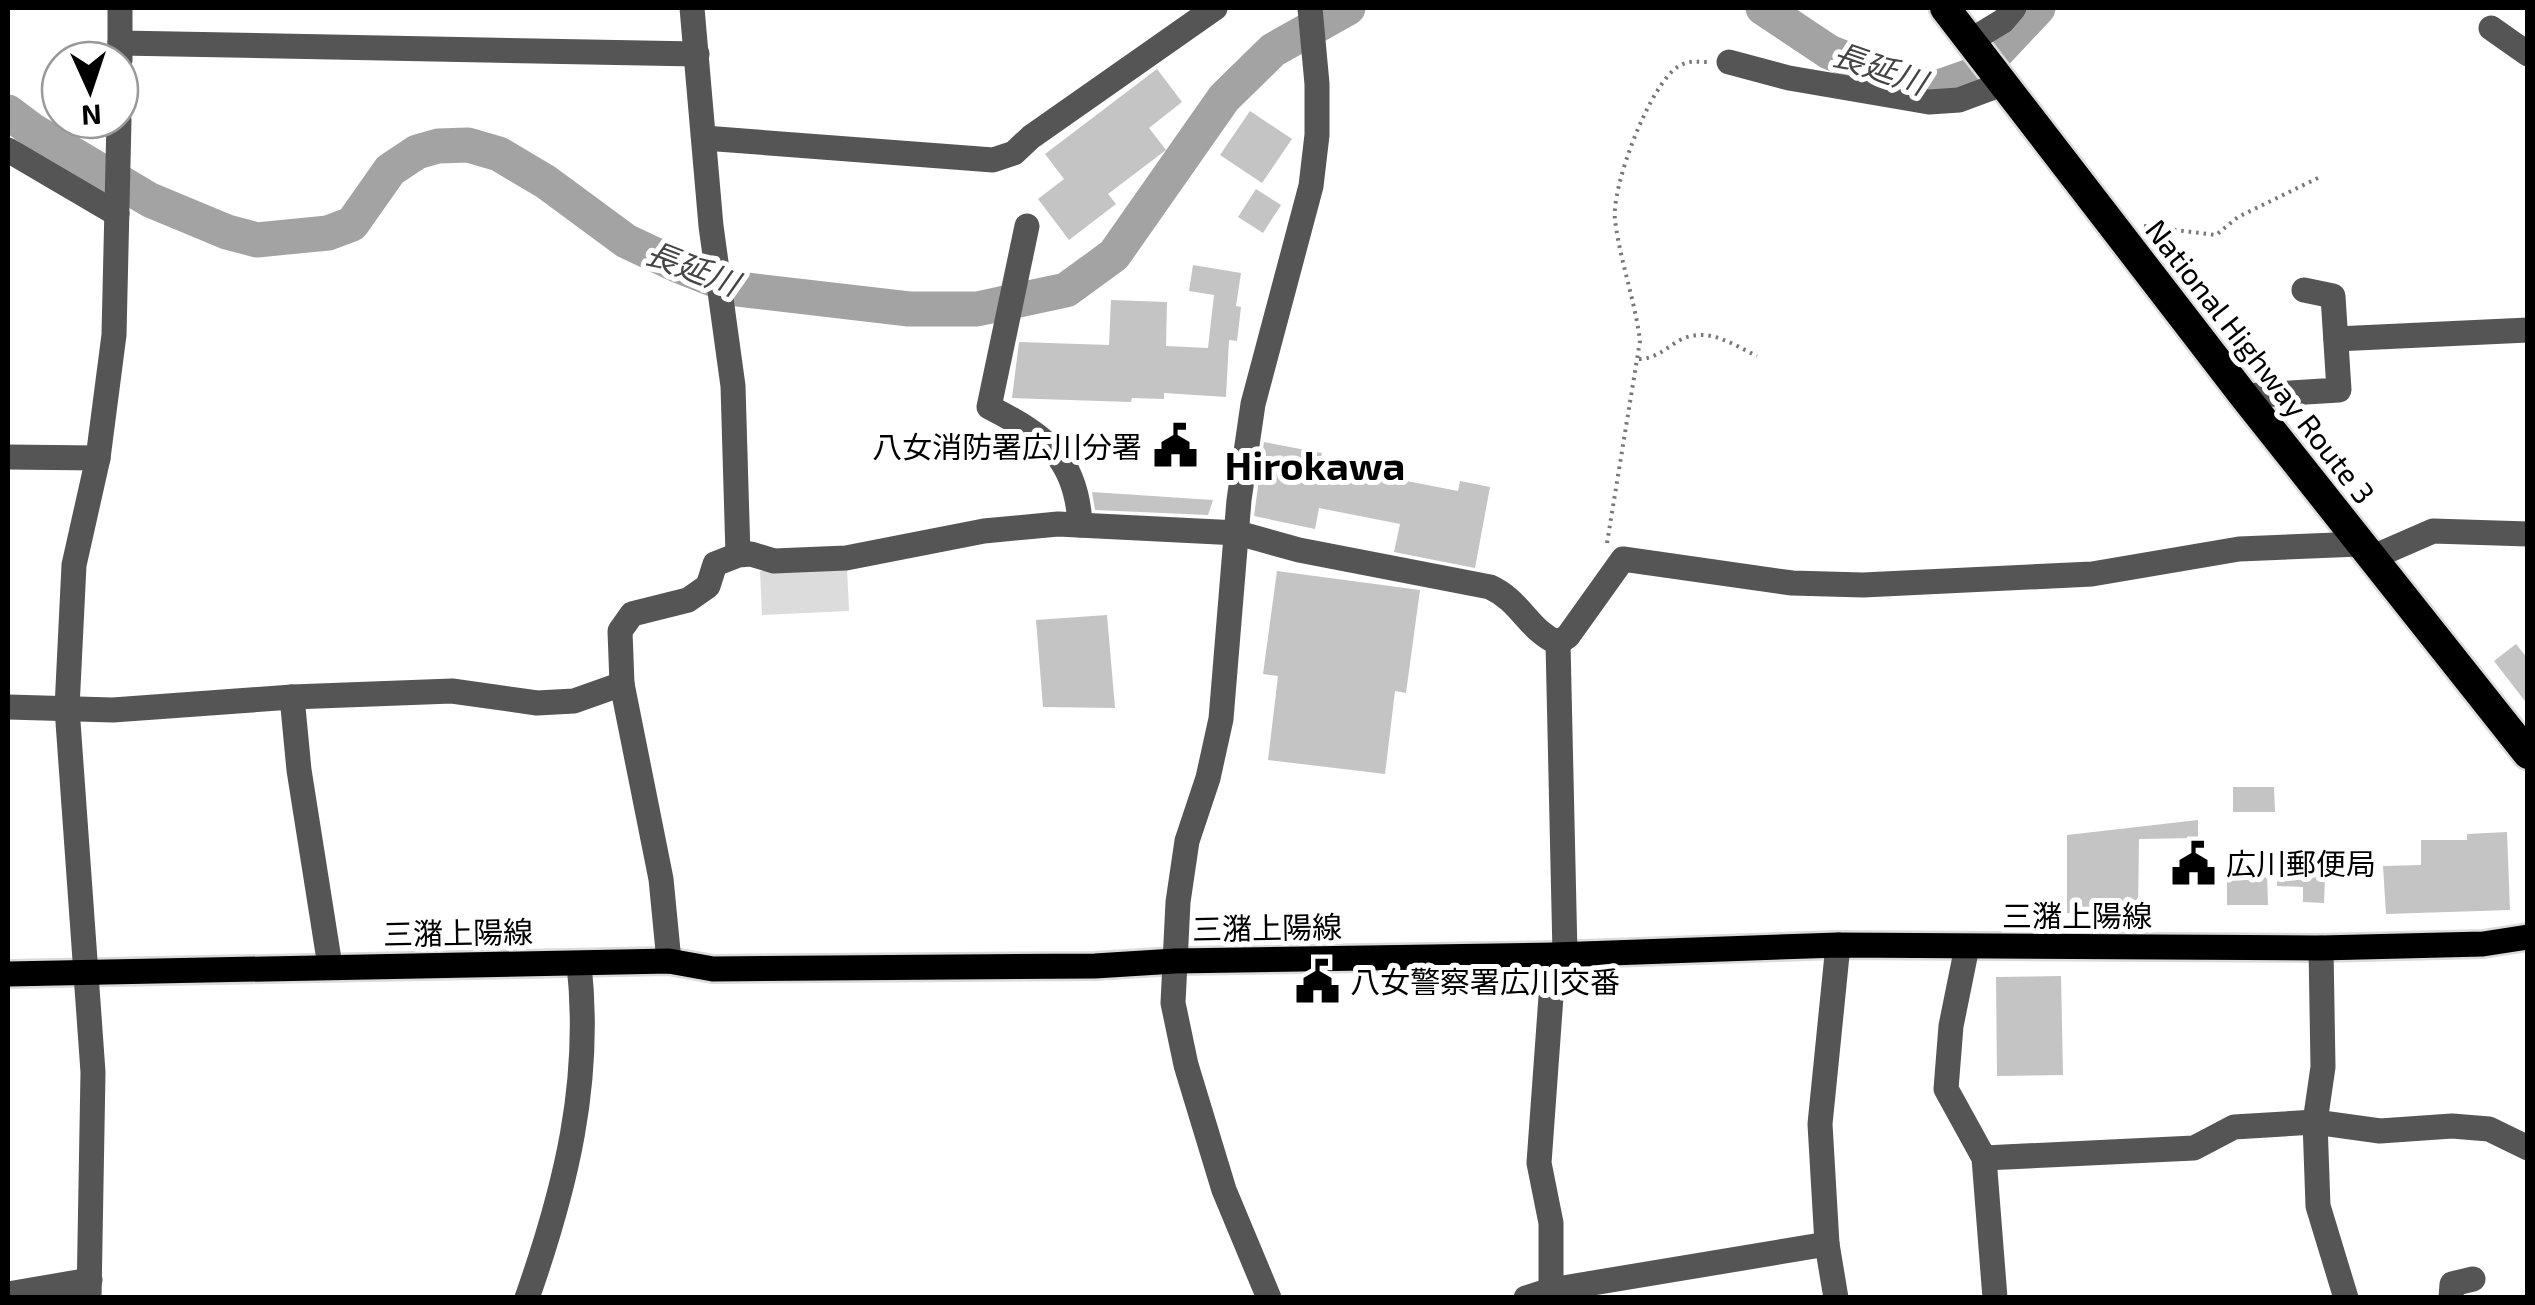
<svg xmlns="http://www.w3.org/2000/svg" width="2535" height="1305" font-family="'Exo 2','Noto Sans JP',sans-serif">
<rect width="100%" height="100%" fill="#fff"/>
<path fill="#dcdcdc" d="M841,564L847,568L849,611L762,615L760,571Z"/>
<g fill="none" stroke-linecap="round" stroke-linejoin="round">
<g stroke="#a3a3a3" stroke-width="35">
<path d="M1763,8L1829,52L1889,76L1936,88L1976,74L2038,8"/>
<path d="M8,112L32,130L150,200L227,232L257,240L328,233L352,224L390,170L417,152L438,146L468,145L499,154L546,182L626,241L679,266L738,289L909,309H977L1066,290L1114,255L1224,98L1273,50L1348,8"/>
</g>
</g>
<g fill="#c4c4c4">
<path d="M1157,69L1182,102L1149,128L1166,150L1108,194L1116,204L1069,240L1038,199L1064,179L1045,154Z"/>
<path d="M1250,111L1292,139L1262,183L1220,155Z"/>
<path d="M1256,189L1281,205L1263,233L1238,217Z"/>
<path d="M1193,265L1241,273L1236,306L1241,307L1237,341L1229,340L1226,397L1164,393V399L1132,398L1131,402L1012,398L1019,342L1109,345L1111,300L1167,302L1166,346L1208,348L1214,295L1189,291Z"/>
<path d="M1264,442L1322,453L1319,464L1458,491L1460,481L1490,487L1475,568L1394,552L1400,524L1319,508L1315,529L1254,516Z"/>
<path d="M1092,492L1213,500L1208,515L1095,510Z"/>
<path d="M1277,571L1420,590L1406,693L1395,691L1385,774L1268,760L1278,676L1263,674Z"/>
<path d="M1107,615L1115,708L1043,707L1036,620Z"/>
<path d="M2516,644L2528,659V705L2494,661Z"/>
<path d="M2233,787H2274L2275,812H2233Z"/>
<path d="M2198,820V838L2139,839L2138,913H2067V835Z"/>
<path d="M2507,832L2510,910L2386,914L2383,866L2421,865V840H2467V834Z"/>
<path d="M2279,850L2326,853L2324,903L2303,902V887L2277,886Z"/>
<path d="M2227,872H2267L2268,905H2227Z"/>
<path d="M2061,976L2063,1075L1997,1076L1996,977Z"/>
</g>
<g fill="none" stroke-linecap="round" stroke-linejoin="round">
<defs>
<path id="major" d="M8,974L669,961L713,969L1095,966L1175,961L1554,955L1838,945L2321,948L2483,944L2528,937"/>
<path id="highway" d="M1945,8L2244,396L2528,754"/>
</defs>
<use href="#major" stroke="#dbdbdb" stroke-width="30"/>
<use href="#highway" stroke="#dbdbdb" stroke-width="35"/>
<g stroke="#777" stroke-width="4" stroke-dasharray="2.5 5" stroke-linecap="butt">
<path d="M2144,226L2216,235L2238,217L2322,176"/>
<path d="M1639,359C1653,359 1663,351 1675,343C1704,324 1730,343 1757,356"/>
<path d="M1607,543L1640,341C1635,300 1620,261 1615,220C1611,187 1650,83 1679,66C1688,60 1698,62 1709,62"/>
</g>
<g stroke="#555" stroke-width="25">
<path d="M692,8L711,226L733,386L738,555"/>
<path d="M2491,28L2528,54"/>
<path d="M1970,41L2003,21L2014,8"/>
<path d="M120,43L697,54"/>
<path d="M120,60V8"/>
<path d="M1729,62L1789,78L1929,102L1959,100L2002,84"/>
<path d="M704,138L993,160L1014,153L1031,137L1215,8"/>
<path d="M8,150L117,214"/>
<path d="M1027,226L989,407C1045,436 1077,458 1080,525"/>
<path d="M2336,339L2528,330"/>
<path d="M2244,396L2339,390L2333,296L2304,290"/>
<path d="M8,457L98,458"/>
<path d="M2371,558L2433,531L2528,534"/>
<path d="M1558,643L1568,636L1623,559L1792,583L1863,585L2092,574L2239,549L2360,544"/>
<path d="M1558,643L1565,954"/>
<path d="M292,697L299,770L330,966"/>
<path d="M8,707L113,710L292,697L452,691L537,703L574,701L622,684"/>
<path d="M1967,947L1951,1026L1946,1089L1984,1158L1995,1298"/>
<path d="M2321,948L2323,1067L2315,1122L2318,1206L2346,1298"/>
<path d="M669,961L661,879L622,684L620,631L632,614L688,600L708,586L715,564L738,555L751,554L774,561L846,558L984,531L1058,524L1238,533L1299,550L1490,587C1521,601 1528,630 1558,643"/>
<path d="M1984,1158L2194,1148L2234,1127L2315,1122L2380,1131L2452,1126L2489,1129L2528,1148"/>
<path d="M1551,1290V1223L1539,1163L1554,955"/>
<path d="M8,1294L90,1280"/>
<path d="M89,1298L93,1072L67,708L74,565L98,458L114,335L119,120"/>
<path d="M527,1298C566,1187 592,1082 579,964"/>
<path d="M1269,1298L1224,1190L1186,1065L1173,1003L1178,902L1187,841L1208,778L1221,719L1239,500L1253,404L1311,186L1317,135V84L1310,8"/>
<path d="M1526,1298L1551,1290L1827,1244"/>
<path d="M1836,1298L1827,1244L1820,1124L1838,945"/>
<path d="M2451,1298L2452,1284L2473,1279"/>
</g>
<use href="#major" stroke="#000" stroke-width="25"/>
<use href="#highway" stroke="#000" stroke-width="30"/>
</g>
<defs>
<symbol id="civic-bare" viewBox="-9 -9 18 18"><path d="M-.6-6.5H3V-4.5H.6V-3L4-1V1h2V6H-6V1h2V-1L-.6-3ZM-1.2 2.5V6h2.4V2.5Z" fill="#000" stroke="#fff" stroke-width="2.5" paint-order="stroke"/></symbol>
</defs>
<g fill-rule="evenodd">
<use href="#civic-bare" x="1144" y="414" width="63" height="63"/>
<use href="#civic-bare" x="2162" y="832" width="63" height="63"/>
<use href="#civic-bare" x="1286" y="950" width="63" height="63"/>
</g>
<g text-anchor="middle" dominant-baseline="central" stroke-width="10" stroke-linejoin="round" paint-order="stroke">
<g font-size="30" fill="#000" stroke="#fff">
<text transform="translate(2261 361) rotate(52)">National Highway Route 3</text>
<text x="2077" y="915">三潴上陽線</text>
<text transform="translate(1267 927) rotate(-1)">三潴上陽線</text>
<text transform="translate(458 932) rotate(-1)">三潴上陽線</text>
</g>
<g font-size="30" fill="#000" stroke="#fff" text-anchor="start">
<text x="1142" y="446" text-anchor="end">八女消防署広川分署</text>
<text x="2226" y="863">広川郵便局</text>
<text x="1350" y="981">八女警察署広川交番</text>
</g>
<g font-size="32" font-style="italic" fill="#444" stroke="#fff">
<text transform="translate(1880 67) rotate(19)">長延川</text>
<text transform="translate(693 267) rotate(21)">長延川</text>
</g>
<g font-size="40" font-weight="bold" fill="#000" stroke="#fff">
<text x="1315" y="464">Hirokawa</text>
</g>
</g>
<rect width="2535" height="1305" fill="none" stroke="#000000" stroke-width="20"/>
<g transform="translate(90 90) rotate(177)"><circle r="48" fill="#ffffff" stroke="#999999" stroke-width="2.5"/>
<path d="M0-8L18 38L0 25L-18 38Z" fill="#000000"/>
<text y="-15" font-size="28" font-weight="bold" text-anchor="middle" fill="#000000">N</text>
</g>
</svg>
